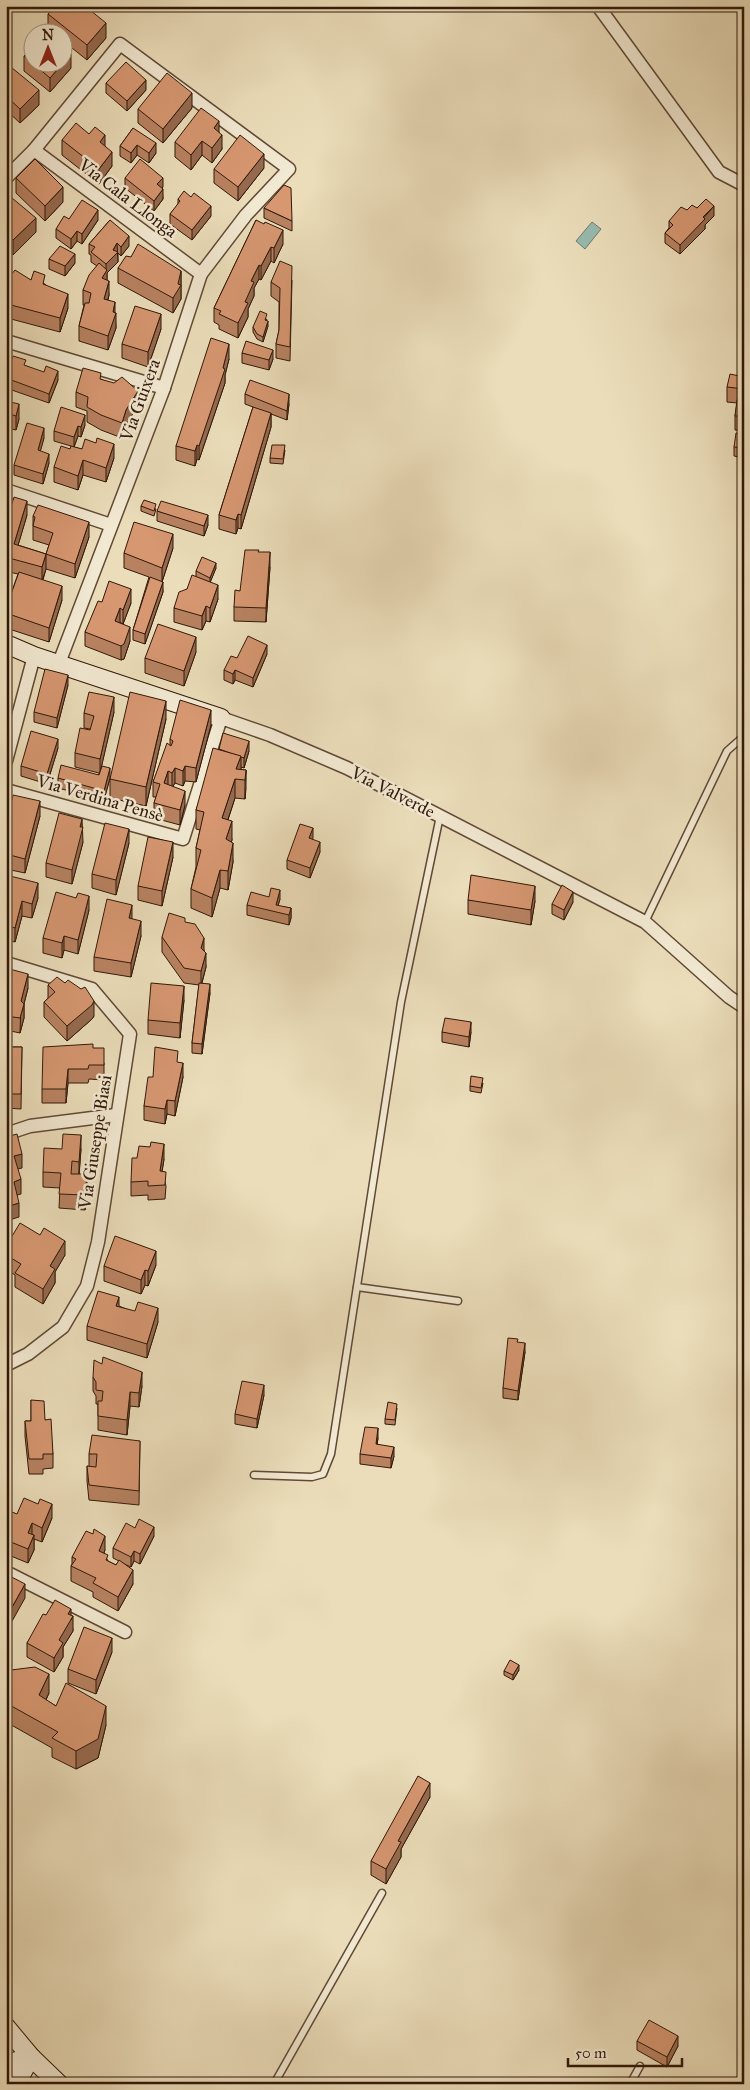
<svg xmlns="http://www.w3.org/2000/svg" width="750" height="2090" font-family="'IM FELL Great Primer',serif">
<rect width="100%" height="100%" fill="#ebddba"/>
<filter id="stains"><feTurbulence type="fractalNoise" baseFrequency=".004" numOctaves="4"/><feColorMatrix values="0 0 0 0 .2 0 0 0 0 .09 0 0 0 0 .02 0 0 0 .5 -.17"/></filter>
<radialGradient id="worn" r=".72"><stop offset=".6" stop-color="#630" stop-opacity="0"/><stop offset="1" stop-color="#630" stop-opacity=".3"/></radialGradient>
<path fill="#98bbb1" stroke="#6f7a6e" d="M592,222L601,229L585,249L576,241Z"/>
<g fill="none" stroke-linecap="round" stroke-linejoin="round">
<defs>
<g id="lane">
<path d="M645,922L727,751L744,736"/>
<path d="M357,1287L458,1301"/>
<path d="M254,1475L312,1477L323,1474L331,1454L401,1002L440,816"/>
<path d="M274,2084L382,1893"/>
<path d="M630,2084L640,2066"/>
</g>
<g id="street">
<path d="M598,6L719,172L744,185"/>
<path d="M34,150L201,274"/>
<path d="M6,178L34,150L120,44L289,169L246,215L201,274L164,388L59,663"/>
<path d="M6,341L164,388"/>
<path d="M6,490L111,525"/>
<path d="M6,761L34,656"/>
<path d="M6,790L183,839L221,718L270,735L347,768L645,922L729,997L744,1007"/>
<path d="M6,963L92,989L130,1034L98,1242L87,1286L63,1327L28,1354L6,1365"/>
<path d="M6,1134L30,1126L116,1115"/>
<path d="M6,1572L125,1632"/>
</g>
<g id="secondary">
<path d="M6,644L34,656L221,718"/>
<path d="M6,2027L31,2057L59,2084"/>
<path d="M6,2067L10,2063L31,2057"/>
<path d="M16,2084L31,2057"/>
</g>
</defs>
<use href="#lane" stroke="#604935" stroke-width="9"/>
<use href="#street" stroke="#604935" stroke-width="15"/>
<use href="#secondary" stroke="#311809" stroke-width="20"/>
<use href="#lane" stroke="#f2e9d2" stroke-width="6"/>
<use href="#street" stroke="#f2e9d2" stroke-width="12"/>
<use href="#secondary" stroke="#f2e9d2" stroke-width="18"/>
</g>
<g fill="#b88261" stroke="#311809">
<path d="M48,14L106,38L87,60L62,40V32H53L48,28Z"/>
<path d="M24,56L71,68L50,92L24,71Z"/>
<path d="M6,63L39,105L20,123L6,110Z"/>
<path d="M106,83L146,90L127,111L106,93Z"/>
<path d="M192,108L163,143L138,123V109Z"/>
<path d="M133,128L156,153L149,163L137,155L131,163L120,156V146Z"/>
<path d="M219,132L222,149L212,163L202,155L191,170L175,157V142Z"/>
<path d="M89,134L105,146L112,166L99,184L62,155V140Z"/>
<path d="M264,168L238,201L214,183V169Z"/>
<path d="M16,178L63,202L45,221L16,193Z"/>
<path d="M125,178L163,187L162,188L163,199L154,211L125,188Z"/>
<path d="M6,199L36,232L13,255L6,250Z"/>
<path d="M178,199L211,216L192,240L170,224V214L178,205Z"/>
<path d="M264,208L292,221V231L264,218Z"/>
<path d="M697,208L714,216L705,225V229L680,254L665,243V233L669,228V221L687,210Z"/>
<path d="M69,219L98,220L82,244L77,241L71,249L56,238V229Z"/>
<path d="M110,220L129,246L121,256L118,253V262L107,273V280L109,295L108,300L115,313L116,328L108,350L79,341V326L84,305H83V290L97,266L91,262V255L89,254V244Z"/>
<path d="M256,220L283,244L274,263L271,261L261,280L259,279L254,288V296L248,309V317L238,338L219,329V325L214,322V308Z"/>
<path d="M49,259L75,263L65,276L49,269Z"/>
<path d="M118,268L181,271V299L173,313L118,283Z"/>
<path d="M31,280L45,284L68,308L60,332L11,319L6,316V281Z"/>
<path d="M292,280L290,361L276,358V344L279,330V302L271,296V282Z"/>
<path d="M267,319L266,321L268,326L263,342L257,339L253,332V327Z"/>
<path d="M161,329L148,367L122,358V344Z"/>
<path d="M242,353L273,359L269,370L242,363Z"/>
<path d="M229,359L225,375V383L199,460L197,459L195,466L176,460V446Z"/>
<path d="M26,366L58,380L49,403L6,388V374Z"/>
<path d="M744,377V458L734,456V447L743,433V431L735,430V416L737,403L727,402V387Z"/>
<path d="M101,379L138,405L126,425L122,438L101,430L87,422V411L76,407V392Z"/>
<path d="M245,394L289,404L287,420L271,414V427L241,529L238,528L236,534L219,529V515L253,407L245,404Z"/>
<path d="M6,401L19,419L16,430L6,428Z"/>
<path d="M85,425L81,437L78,436L74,447L114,458L106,482L83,475L78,490L54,482V467L70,449L71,446L54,441V431Z"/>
<path d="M44,438L40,451L49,463L43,484L14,475V465Z"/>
<path d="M285,450L283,464L270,463V458Z"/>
<path d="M141,506L156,509L154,516L141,511Z"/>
<path d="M157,511L208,525L204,536L157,521Z"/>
<path d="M27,515L18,545L46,554L49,545L33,540V516L89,537L75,578L46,569L43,580L62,600L49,642L6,628V608L18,574L9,572L6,583V523Z"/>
<path d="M173,548L162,582L163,592L145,644L133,640V630L149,577L124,568V553Z"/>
<path d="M270,567L266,622L234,621V607L240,591Z"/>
<path d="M216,568L210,582L218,599L210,622L206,621L202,630L174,622V608L196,576V571Z"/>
<path d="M102,602L131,603L123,624L120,622L119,623L130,641L124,659L121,660L85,646V632Z"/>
<path d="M196,652L184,686L145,673V658Z"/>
<path d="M267,654L253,687L235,680L233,684L224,680V670L237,658Z"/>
<path d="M68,685L57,728L34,722V712Z"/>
<path d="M114,712L101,768L110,778L104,800L58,788V778L99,775V773L75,767V753L90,729L84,728V713Z"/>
<path d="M166,719L146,806L110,798V779Z"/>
<path d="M211,725L196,782L185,781L183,786L175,783L173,786L185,805L180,825L154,818V803L156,797H153V782L170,745V739Z"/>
<path d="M58,748L47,784L21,776V766Z"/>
<path d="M219,749L249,751L244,768L241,767V770H246L245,799L235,798L228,820L232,840L231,842L233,862L228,890L220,888L212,917L191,908V889L196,867V848L200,830L196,829V810Z"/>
<path d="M40,816L25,873L6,869V824Z"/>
<path d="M313,838L312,839L320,852L310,878L287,869V860Z"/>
<path d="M83,842L72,884L46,877V863Z"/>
<path d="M129,843L116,895L92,888V874Z"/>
<path d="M173,857L162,906L138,900V886Z"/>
<path d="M6,875L38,898L32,918L22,916L15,942L6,940Z"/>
<path d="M280,899L278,906L291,908V918L289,925L247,915V905Z"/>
<path d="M468,900L535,901L531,925L468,914Z"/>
<path d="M573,902L564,920L552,914V904Z"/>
<path d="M89,910L78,954L64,950L62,958L43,953V938Z"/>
<path d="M132,919L141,936L131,977L94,971V957Z"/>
<path d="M185,922L204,950L206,967L202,983L210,993L202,1054L192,1053V1043L199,985L184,983L162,952V937Z"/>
<path d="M6,968L28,988L24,1004V1018L20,1033L6,1030Z"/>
<path d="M65,983L94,1016L92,1019L67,1041L44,1017V1002L48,998V985Z"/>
<path d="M184,1000L180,1038L148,1034V1020Z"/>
<path d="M442,1032H471L469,1047L442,1042Z"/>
<path d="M6,1047H22L21,1109L6,1108Z"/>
<path d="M93,1048L104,1063V1080L89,1079L88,1083H68L66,1103H42V1089Z"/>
<path d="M178,1063L183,1077L175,1116L167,1114L165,1124L144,1120V1106L153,1077Z"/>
<path d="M483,1083L481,1093L470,1091V1086Z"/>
<path d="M81,1149L79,1174L87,1189L85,1210L59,1208L60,1188L43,1187V1172Z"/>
<path d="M164,1159L162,1171L166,1186L165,1199L148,1200V1195L131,1196V1182Z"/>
<path d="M6,1246L65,1255L55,1272V1283L43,1304L15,1287V1275L6,1269Z"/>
<path d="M156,1265L148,1286L145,1285L141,1294L104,1281V1266Z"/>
<path d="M119,1306L158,1322L147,1358L87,1340V1326Z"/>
<path d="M518,1342L525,1352L518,1400L503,1398V1388Z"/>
<path d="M93,1377L142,1386L139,1407L130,1406L127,1435L98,1430V1404H96V1396L93,1391Z"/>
<path d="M264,1395L257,1428L235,1424V1414Z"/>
<path d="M31,1400L45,1420L53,1454V1468L43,1469V1474H29L25,1436V1421H31Z"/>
<path d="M397,1408L395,1425L385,1424V1419Z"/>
<path d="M6,1435L9,1466V1481H6Z"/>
<path d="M378,1438L377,1444L394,1456L391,1468L360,1464V1454Z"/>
<path d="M140,1441L139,1505L89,1500L87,1481V1466L89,1467V1454Z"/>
<path d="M52,1518L42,1542L34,1539V1550L28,1563L6,1554V1527Z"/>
<path d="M154,1536L140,1564L134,1561L131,1567L122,1563L133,1584L118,1611L93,1597V1592L71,1581V1566L72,1564V1557L105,1550L104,1553L108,1561L116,1565L119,1561L113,1558V1548Z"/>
<path d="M46,1615H71L73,1631L63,1647V1657L54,1672L27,1657V1643Z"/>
<path d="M112,1652L96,1694L68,1683V1669Z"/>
<path d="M519,1670L513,1680L504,1675V1671Z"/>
<path d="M6,1679L49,1693L46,1700L56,1706L106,1725L98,1758L76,1769L52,1757V1748L6,1722Z"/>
<path d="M430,1797L401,1849V1857L386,1884L371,1875V1861Z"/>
<path d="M637,2041L678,2046L667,2067L637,2050Z"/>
</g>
<g fill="#966a4f" stroke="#311809">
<path d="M6,6H11L6,12Z"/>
<path d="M106,23V38L87,60V45Z"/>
<path d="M71,54V68L50,92V78Z"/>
<path d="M146,80V90L127,111V101Z"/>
<path d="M39,90V105L20,123V109Z"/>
<path d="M192,93V108L163,143V129Z"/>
<path d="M219,121V136L214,128Z"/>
<path d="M9,126V136L6,139V129Z"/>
<path d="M105,135V149L100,142Z"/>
<path d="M222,135V149L212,163V148Z"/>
<path d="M202,141V155L191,170V155Z"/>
<path d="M156,143V153L149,163V153Z"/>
<path d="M137,145V155L131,163V153Z"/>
<path d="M112,152V166L99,184V169Z"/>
<path d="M264,154V168L238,201V187Z"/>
<path d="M163,178V187L157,194V184Z"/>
<path d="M63,187V202L45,221V206Z"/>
<path d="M163,189V199L154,211V201Z"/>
<path d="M211,206V216L192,240V230Z"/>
<path d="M714,206V216L705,225V229L680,254V245Z"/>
<path d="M98,210V220L82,244V234Z"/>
<path d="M36,218V232L13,255V240Z"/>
<path d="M283,230V244L274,263V248Z"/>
<path d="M77,231V241L71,249V239Z"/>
<path d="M129,236V246L121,256V247Z"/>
<path d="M117,243L118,262L107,273V284L102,278L106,271V264Z"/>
<path d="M271,247V261L261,280V266Z"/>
<path d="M75,254V263L65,276V266Z"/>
<path d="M259,265V279L254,288V296L248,309V317L238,338V323L251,281Z"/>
<path d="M181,271V299L173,313V298Z"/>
<path d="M109,281V295L104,313V299Z"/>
<path d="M68,294V308L60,332V318Z"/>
<path d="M115,302V316L116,313V328L108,350V336Z"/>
<path d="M161,314V329L148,367V352Z"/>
<path d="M268,321V326L263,342V337Z"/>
<path d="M229,344V359L225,375V383L199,460V446L223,368Z"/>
<path d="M273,350V359L269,370V360Z"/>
<path d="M58,371V380L49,403V394Z"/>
<path d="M138,391V405L126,425L122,438V423L126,410Z"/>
<path d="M289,394V404L287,420V411Z"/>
<path d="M19,404V419L16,430V416Z"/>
<path d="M271,413V427L241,529V515Z"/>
<path d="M85,415V425L81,437V427Z"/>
<path d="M78,426V436L74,447V437Z"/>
<path d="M44,428V438L38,460V450Z"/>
<path d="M114,444V458L106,482V468Z"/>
<path d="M197,445V459L195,466V451Z"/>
<path d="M49,454V463L43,484V474Z"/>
<path d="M83,460V475L78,490V476Z"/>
<path d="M27,501V515L14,559V544Z"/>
<path d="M238,514V528L236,534V520Z"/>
<path d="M208,515V525L204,536V526Z"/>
<path d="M89,522V537L75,578V564Z"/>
<path d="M173,534V548L162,582V568Z"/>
<path d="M270,552V567L266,622V608Z"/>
<path d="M46,554V569L42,581V567Z"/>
<path d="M9,558V572L6,583V568Z"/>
<path d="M216,563V568L210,583V578Z"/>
<path d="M163,582V592L145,644V634Z"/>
<path d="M218,585V599L210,622V608Z"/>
<path d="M62,586V600L49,642V628Z"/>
<path d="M131,589V603L123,624V610Z"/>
<path d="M206,606V621L202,630V616Z"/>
<path d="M120,608V622L115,636V621Z"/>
<path d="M130,627V641L124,659L121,660V646Z"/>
<path d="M196,637V652L184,686V671Z"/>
<path d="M267,645V654L253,687V678Z"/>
<path d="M235,670V680L233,684V674Z"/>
<path d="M68,675V685L57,728V718Z"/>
<path d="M114,697V712L100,773V759Z"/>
<path d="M166,701V719L146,806V787Z"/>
<path d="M211,710V725L196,782V768Z"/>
<path d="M58,739V748L47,784V774Z"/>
<path d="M249,741V751L244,768V758Z"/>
<path d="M241,756V775L236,769Z"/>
<path d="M185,766V781L183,786V771Z"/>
<path d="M110,768V778L104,800V791Z"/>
<path d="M175,768V783L172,788V773Z"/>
<path d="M246,770V789L245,799V780Z"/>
<path d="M168,771V786L164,783Z"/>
<path d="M235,779V798L222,837V818Z"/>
<path d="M185,791V805L180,825V810Z"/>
<path d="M40,801V816L25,873V859Z"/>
<path d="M82,819L83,842L72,884V870Z"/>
<path d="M232,821V840L226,858V839Z"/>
<path d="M313,828V838L309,848V838Z"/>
<path d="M129,829V843L116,895V880Z"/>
<path d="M173,842V857L162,906V891Z"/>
<path d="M320,842V852L310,878V868Z"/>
<path d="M233,843V862L228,890V871Z"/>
<path d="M220,870V888L212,917V898Z"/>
<path d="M38,883V898L32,918V904Z"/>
<path d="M535,886V901L531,925V910Z"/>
<path d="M280,890V899L276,912V905Z"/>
<path d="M573,892V902L564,920V910Z"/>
<path d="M89,896V910L78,954V940Z"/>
<path d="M22,901V916L15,942V928Z"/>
<path d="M132,905V919L129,918Z"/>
<path d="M291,908V918L289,925V915Z"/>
<path d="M141,921V936L131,977V963Z"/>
<path d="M64,936V950L62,958V943Z"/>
<path d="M204,938V953L201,948Z"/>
<path d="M206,953V967L201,986V971Z"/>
<path d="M28,974V988L22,1011L24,1004V1018L20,1033L21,1001Z"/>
<path d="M210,984V993L202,1054V1044Z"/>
<path d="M184,986V1000L180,1038V1023Z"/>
<path d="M94,1001V1016L92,1019L67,1041V1026Z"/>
<path d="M471,1022V1032L469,1047V1037Z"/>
<path d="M183,1063V1077L175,1116V1101Z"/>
<path d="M68,1069V1083L66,1103V1089Z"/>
<path d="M167,1100V1114L165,1124V1109Z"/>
<path d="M81,1135V1149L79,1176V1162Z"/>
<path d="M164,1144V1159L160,1185V1171Z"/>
<path d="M22,1154V1168L14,1170V1156Z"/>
<path d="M87,1174V1189L85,1210V1195Z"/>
<path d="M21,1179V1194L14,1196V1182Z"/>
<path d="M19,1203V1217L6,1221V1207Z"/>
<path d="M65,1241V1255L55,1272V1283L43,1304V1289L50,1266Z"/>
<path d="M156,1251V1265L148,1286V1271Z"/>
<path d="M145,1270V1285L141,1294V1280Z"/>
<path d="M119,1297V1311L116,1306Z"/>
<path d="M158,1308V1322L147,1358V1344Z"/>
<path d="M525,1343V1352L518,1400V1391Z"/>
<path d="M142,1372V1386L139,1407V1393Z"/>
<path d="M264,1385V1395L257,1428V1419Z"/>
<path d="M130,1392V1406L127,1435V1420Z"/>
<path d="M378,1428V1438L376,1454V1444Z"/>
<path d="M394,1447V1456L391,1468V1458Z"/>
<path d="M52,1504V1518L42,1542V1528Z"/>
<path d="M32,1523V1538L28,1533Z"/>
<path d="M154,1527V1536L140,1564V1554Z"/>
<path d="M34,1535V1550L28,1563V1549Z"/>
<path d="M105,1536V1550L99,1565V1551Z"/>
<path d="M134,1551V1561L131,1567V1557Z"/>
<path d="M133,1570V1584L118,1611V1597Z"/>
<path d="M25,1584V1598L6,1632V1618Z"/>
<path d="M71,1609V1620L73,1616V1631L63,1647V1657L54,1672V1658L59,1640L68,1614Z"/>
<path d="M112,1638V1652L96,1694V1680Z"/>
<path d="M519,1665V1670L513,1680V1675Z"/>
<path d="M49,1674V1693L39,1714V1695Z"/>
<path d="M106,1706V1725L98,1758L76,1769V1751Z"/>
<path d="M430,1783V1797L401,1849V1857L386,1884V1869L398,1841Z"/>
<path d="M678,2036V2046L667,2067V2057Z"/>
</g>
<g fill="#d69771" stroke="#311809">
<path d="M55,6H85L106,23L87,45L48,14Z"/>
<path d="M62,46L71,54L50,78L24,56L32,48V62H62Z"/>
<path d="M126,62L146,80L127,101L106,83Z"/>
<path d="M6,63L39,90L20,109L6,96Z"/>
<path d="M167,73L192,93L163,129L138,109Z"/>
<path d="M201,108L219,121L214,128L222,135L212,148L202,141L191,155L175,142Z"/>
<path d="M76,123L89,134L95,127L105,135L100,142L112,152L99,169L62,140Z"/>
<path d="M133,128L156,143L149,153L137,145L131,153L120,146Z"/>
<path d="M240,135L264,154L238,187L214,169Z"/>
<path d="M35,159L63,187L45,206L16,178Z"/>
<path d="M140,159L163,178L157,184L163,189L154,201L125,178Z"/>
<path d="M284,185L291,188L292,221L264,208Z"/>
<path d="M184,191L191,197L194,193L211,206L192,230L170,214L180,201L178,199Z"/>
<path d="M12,198L36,218L13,240L6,236V199L8,201Z"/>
<path d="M706,199L714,206L703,217L705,219L680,245L665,233L673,225L669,221L681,207L687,210L692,205L697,208Z"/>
<path d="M82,200L98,210L82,234L77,231L71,239L56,229L64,216L69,219Z"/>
<path d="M110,220L129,236L121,247L117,243L113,250L118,252L106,264L91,252L95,247L89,244Z"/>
<path d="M256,220L264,224L265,222L283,230L274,248L271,247L261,266L259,265L251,281L254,282L245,302L248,303L238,323L219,314L221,311L214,308Z"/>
<path d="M138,244L181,271L178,284L181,285L173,298L118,268L126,256L131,257Z"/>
<path d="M60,246L75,254L65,266L49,259Z"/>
<path d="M280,261L292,266L290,347L276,344L279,330L280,288L271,282Z"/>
<path d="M99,263L107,270L102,278L109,281L104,299L115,302L113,312L116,313L108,336L79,326L85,303H89L91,293L83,290L89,275Z"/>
<path d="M15,270L31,280L34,271L45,275L43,284L68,294L60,318L11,305L6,302V281Z"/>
<path d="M135,306L161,314L148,352L122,344Z"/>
<path d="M260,311L267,314L265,320L268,321L263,337L257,334L253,327Z"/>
<path d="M211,338L229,344L223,368L225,369L199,446L197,445L195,451L176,446Z"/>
<path d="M246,341L273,350L269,360L242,353Z"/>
<path d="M13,356L26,360L24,365L44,372L46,366L58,371L49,394L6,378V374Z"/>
<path d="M83,368L101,373L100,379L114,383L122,377L138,391L126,410L122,423L101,415L87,407L88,397L76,392Z"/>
<path d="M730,374L744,377V389L727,387Z"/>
<path d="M250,380L289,394L287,411L245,394Z"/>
<path d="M737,400L744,401V423H743V416H735Z"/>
<path d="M6,401L19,404L16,416L6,413Z"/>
<path d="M61,407L85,415L81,427L78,426L74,437L54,431Z"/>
<path d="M253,407L271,413L241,515L238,514L236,520L219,515Z"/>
<path d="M27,423L44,428L38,450L49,454L43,474L14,465Z"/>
<path d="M736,433L744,434V448L734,447Z"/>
<path d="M97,438L114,444L106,468L83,460L78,476L54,467L61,446L70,449L71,446L82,449L85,439L96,443Z"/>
<path d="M272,445H285L283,459L270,458Z"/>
<path d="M14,497L27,501L14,544L46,554L53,533L33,526L35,517L33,516L38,505L89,522L75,564L46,554L42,567L9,558L6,568V523Z"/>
<path d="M144,500L156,504L154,511L141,506Z"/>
<path d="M161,501L208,515L204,526L157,511Z"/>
<path d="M134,522L173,534L162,568L124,553Z"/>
<path d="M245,550H259L258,552H270L266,608L234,607L235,590L240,591Z"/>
<path d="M202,557L216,563L210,578L196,571Z"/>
<path d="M19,572L62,586L49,628L6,613V608Z"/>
<path d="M192,575L218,585L210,608L206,606L202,616L174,608L179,592L187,589Z"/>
<path d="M150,577L163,582L145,634L133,630Z"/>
<path d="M109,581L131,589L123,610L120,608L115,621L130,627L124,644L121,646L85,632L98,601L102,602Z"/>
<path d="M158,624L196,637L184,671L145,658Z"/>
<path d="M248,636L267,645L253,678L235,670L233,674L224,670L231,656L237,658Z"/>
<path d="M45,669L68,675L57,718L34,712Z"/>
<path d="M89,692L114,697L100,759L75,753L80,728L90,730L94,716L84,713Z"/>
<path d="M130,692L166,701L146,787L110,779Z"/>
<path d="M180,700L211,710L196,768L185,766L183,771L175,768L172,773L168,771L164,783L185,791L180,810L154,803L160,784L153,782L167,743L171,746L173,741L170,739Z"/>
<path d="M31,731L58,739L47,774L21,766Z"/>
<path d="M223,733L249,741L244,758L219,749Z"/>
<path d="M213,748L241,756L236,769L246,770L245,780L235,779L222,818L232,821L226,839L233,843L228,871L220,870L212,898L191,889L201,850L196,848L204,812L196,810Z"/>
<path d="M61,765L99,775L102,766L110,768L104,791L58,778Z"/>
<path d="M13,795L40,801L25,859L6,854V824Z"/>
<path d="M59,813L82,819L80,827H83L72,870L46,863Z"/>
<path d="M105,823L129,829L116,880L92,874Z"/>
<path d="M300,824L313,828L309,838L320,842L310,868L287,860Z"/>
<path d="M148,837L173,842L162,891L138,886Z"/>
<path d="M6,875L38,883L32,904L22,901L15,928L6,925Z"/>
<path d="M471,875L535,886L531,910L468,900Z"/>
<path d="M562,885L573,892L564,910L552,904Z"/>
<path d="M271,888L280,890L276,905L291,908L289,915L247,905L251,892L269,897Z"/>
<path d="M56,892L76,898L78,893L89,896L78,940L64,936L62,943L43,938Z"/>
<path d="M107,899L132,905L129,918L141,921L131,963L94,957Z"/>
<path d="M169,913L185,918V922L195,924L204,938L201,948L206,953L201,971L184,968L162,937Z"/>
<path d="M6,968L28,974L21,1001L24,1004L20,1018L6,1016V1011L9,1000L6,999Z"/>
<path d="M57,977L65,983L68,980L81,989L85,987L94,1001L92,1005L67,1026L44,1002L55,992L48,985Z"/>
<path d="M151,983L184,986L180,1023L148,1020Z"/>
<path d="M199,983L210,984L202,1044L192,1043Z"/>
<path d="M445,1018L471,1022L469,1037L442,1032Z"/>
<path d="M93,1044V1048H104V1065H89L88,1069H68L66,1089H42L43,1047Z"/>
<path d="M6,1047H22L21,1094H6Z"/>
<path d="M155,1047L178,1051L177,1062L183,1063L175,1101L167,1100L165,1109L144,1106L148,1077H153Z"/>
<path d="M471,1076L483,1078L481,1088L470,1086Z"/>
<path d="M17,1134L22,1154L14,1156L21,1179L14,1182L19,1203L6,1207V1137Z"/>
<path d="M63,1134L81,1135L79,1162L72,1161L71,1174H87L85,1195L59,1194L61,1173L43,1172L44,1148L62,1149Z"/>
<path d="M151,1142L164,1144L160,1171L166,1172L165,1185L148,1186V1181L131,1182L132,1158H137L139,1146L150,1147Z"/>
<path d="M20,1223L40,1235L44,1228L65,1241L50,1266L55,1269L43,1289L15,1273L21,1264L6,1255V1246Z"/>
<path d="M115,1236L156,1251L148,1271L145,1270L141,1280L104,1266Z"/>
<path d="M98,1291L119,1297L116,1306L135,1311L138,1302L158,1308L147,1344L87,1326Z"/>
<path d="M508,1338L518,1339L517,1342L525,1343L518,1391L503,1388Z"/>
<path d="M103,1357L142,1372L139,1393L130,1392L127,1420L98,1416V1401H102L103,1391L96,1390V1382L93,1377L94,1360L102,1364Z"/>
<path d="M242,1381L264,1385L257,1419L235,1414Z"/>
<path d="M31,1400L44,1401L45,1420L51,1419L53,1454H43V1459H29L25,1421H31Z"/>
<path d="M388,1402L397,1404L395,1420L385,1419Z"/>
<path d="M365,1427L378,1428L376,1444L394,1447L391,1458L360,1454Z"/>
<path d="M6,1435L9,1466L6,1467Z"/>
<path d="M92,1435L140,1441L139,1491L89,1485L87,1466L96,1467L97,1454H89Z"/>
<path d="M24,1498L38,1504L40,1499L52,1504L42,1528L32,1523L28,1533L34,1535L28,1549L6,1540V1527L12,1512L17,1514Z"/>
<path d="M139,1519L154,1527L140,1554L134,1551L131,1557L113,1548L126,1523L135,1528Z"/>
<path d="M94,1529L105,1536L99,1551L108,1555L106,1560L116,1565L119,1560L133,1570L118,1597L93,1583L96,1578L71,1566L76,1559L72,1557L86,1531L93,1534Z"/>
<path d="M6,1574L25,1584L6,1618Z"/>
<path d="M55,1600L71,1609L68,1614L73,1616L59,1640L63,1643L54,1658L27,1643L43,1614L46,1615Z"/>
<path d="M84,1627L112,1638L96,1680L68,1669Z"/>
<path d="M510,1660L519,1665L513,1675L504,1671Z"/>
<path d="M35,1667L49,1674L39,1695L56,1706L66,1683L106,1706L98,1739L76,1751L52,1738L58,1732L6,1703V1679L11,1670Z"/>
<path d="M418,1776L430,1783L398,1841L401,1842L386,1869L371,1861Z"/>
<path d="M649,2020L678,2036L667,2057L637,2041Z"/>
</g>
<g text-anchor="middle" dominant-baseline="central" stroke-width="5" stroke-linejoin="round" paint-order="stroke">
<g font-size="18" fill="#311809" stroke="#f2e9d2">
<text transform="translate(128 198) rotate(37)">Via Cala Llonga</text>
<text transform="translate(140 400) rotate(-70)">Via Guixera</text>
<text transform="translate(393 792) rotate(27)">Via Valverde</text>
<text transform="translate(100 798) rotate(16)">Via Verdina Pensè</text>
<text transform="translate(95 1142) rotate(-81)">Via Giuseppe Biasi</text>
</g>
</g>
<rect width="750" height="2090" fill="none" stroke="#ebddba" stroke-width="25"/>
<rect x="8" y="8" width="735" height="2075" fill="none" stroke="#311809" stroke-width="2.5"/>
<rect x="12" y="12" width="725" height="2065" fill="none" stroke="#311809"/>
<g transform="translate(48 48)"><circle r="24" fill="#f2e9d2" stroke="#a59582"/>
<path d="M0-4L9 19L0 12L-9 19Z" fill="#8f2418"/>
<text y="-8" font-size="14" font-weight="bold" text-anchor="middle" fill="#311809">N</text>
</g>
<path d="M568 2058v8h114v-8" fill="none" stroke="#311809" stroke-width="2.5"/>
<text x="575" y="2058" font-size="15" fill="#311809" stroke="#f2e9d2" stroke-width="4" paint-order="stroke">50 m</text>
<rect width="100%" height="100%" filter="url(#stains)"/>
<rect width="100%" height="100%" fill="url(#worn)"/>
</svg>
